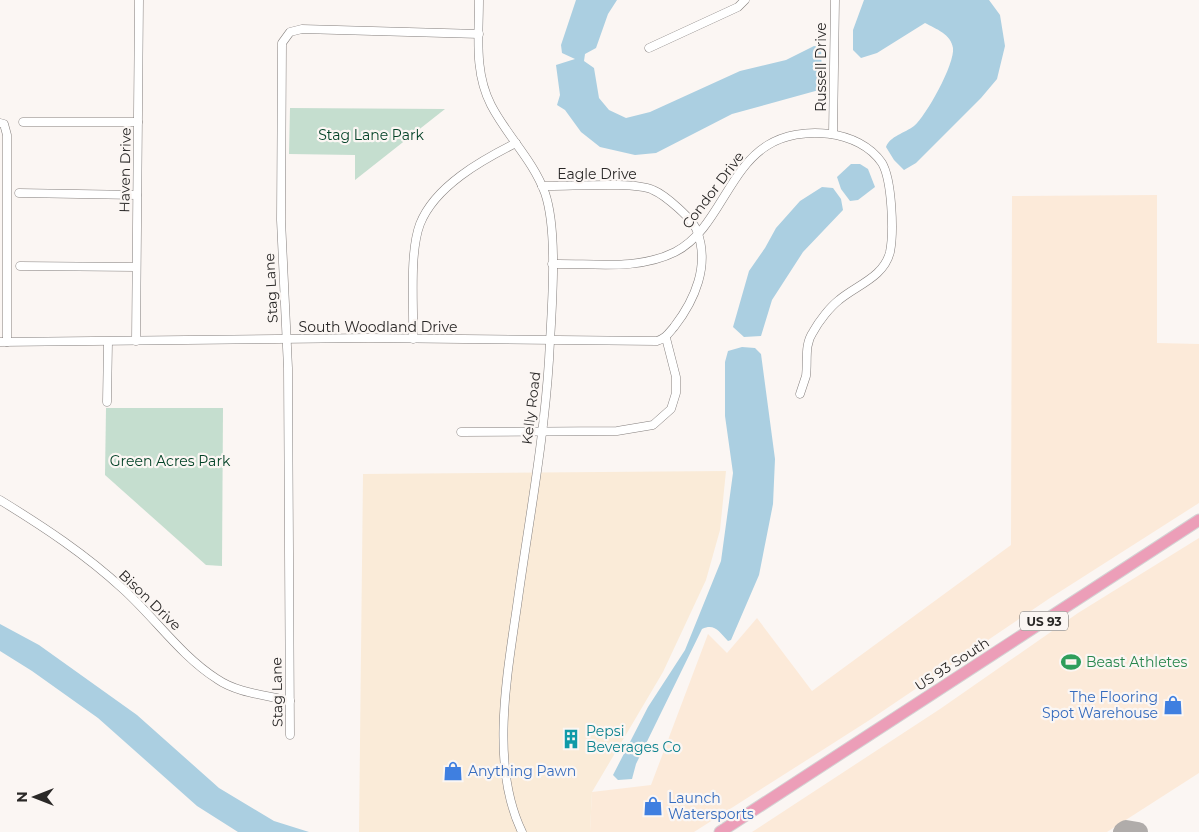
<svg xmlns="http://www.w3.org/2000/svg" width="1199" height="832" font-family="Montserrat,sans-serif">
<rect width="100%" height="100%" fill="#fbf6f3"/>
<g fill="#fcead9">
<path d="M1157,195V343L1199,344V503L1050,598L868,721L694,832H590L592,792L651,785L708,634L727,653L757,618L812,691L1011,545L1012,196Z"/>
<path d="M1199,538V773L1107,832H752L940,709L1078,613Z"/>
</g>
<path fill="#faebd8" d="M726,471L720,530L706,580L663,672L592,792L590,832H359L363,474Z"/>
<g fill="#c5decf">
<path d="M290,108L445,109L355,180V155L289,154Z"/>
<path d="M106,408H223L222,566L206,565L105,475Z"/>
</g>
<g fill="#abcfe1">
<path d="M576,0H617L608,14L596,48L585,54L584,61L594,68L599,98L609,110L626,118L650,112L740,71L786,60L814,46L821,47L822,76L819,90L732,114L656,153L635,155L600,147L581,132L565,110L557,105L560,95L556,65L575,59L562,53L561,45Z"/>
<path d="M864,0H989L1000,15L1005,46L997,79L981,98L916,163L904,170L894,160L886,147C890,136 905,133 914,126C926,116 955,64 953,48C951,34 936,29 925,23L877,53L861,58L853,50V30Z"/>
<path d="M851,164H860L868,169L875,187L858,200L850,201L841,189L837,177Z"/>
<path d="M822,187L833,188L841,199L843,210L803,252L772,300L761,336L744,337L733,327L749,271L765,248L776,228L800,201Z"/>
<path d="M742,347L755,348L761,354L775,459L773,504L759,575L731,640L728,641C719,632 715,623 702,629L636,764L632,779L618,780L613,775L648,707L685,650L721,561L733,473L725,416V362L728,351Z"/>
<path d="M0,624L39,645L137,715L219,788L274,821L309,832H238L197,806L98,718L32,671L0,651Z"/>
</g>
<g fill="none" stroke-linecap="round" stroke-linejoin="round">
<path stroke="#b0acaa" stroke-width="20" d="M1123,832L1126,830L1138,832"/>
<defs>
<g id="minor">
<path d="M479,0C479,36 474,72 491,105C507,136 533,160 545,193C559,234 551,316 549,360C544,440 529,520 518,599C508,671 489,764 522,832"/>
<path d="M649,48L738,7L745,0"/>
<path d="M23,122H138"/>
<path d="M0,123L4,124L7,135V342"/>
<path d="M833,134L835,0"/>
<path d="M19,193L137,195"/>
<path d="M552,264C592,263 637,271 675,252C718,230 727,170 768,145C800,125 859,129 882,163C892,180 894,232 890,252C884,277 857,285 839,300C830,307 819,321 813,332C804,345 808,361 806,376C804,382 802,388 800,394"/>
<path d="M20,266L136,267"/>
<path d="M413,339C414,306 409,253 420,224C435,186 482,160 516,143"/>
<path d="M136,341L139,0"/>
<path d="M0,342L368,338L657,341C666,338 668,334 674,327C695,300 710,265 697,231C693,219 665,195 653,190C633,181 567,187 542,186"/>
<path d="M107,402L108,342"/>
<path d="M461,432L617,431L653,425L671,409L676,393V377L666,338"/>
<path d="M0,500C44,527 85,554 123,589C155,618 181,656 217,679C237,693 266,695 290,701"/>
<path d="M290,735L288,368L281,220L282,43L290,32L302,29L479,34"/>
</g>
<path id="primary" d="M720,832L1199,520"/>
</defs>
<use href="#minor" stroke="#847f7d" stroke-width="9"/>
<use href="#primary" stroke="#d4d4d4" stroke-width="13"/>
<use href="#minor" stroke="#fff" stroke-width="8"/>
<use href="#primary" stroke="#ec9eb8" stroke-width="11"/>
</g>
<defs>
<symbol id="stadium-bare" viewBox="-9 -9 18 18"><path d="M0-5a6.5 5 0 1 0 0 10a6.5 5 0 1 0 0-10ZM-3.5-1.8h7v3.6h-7Z" fill="#2e9e5b" stroke="#fbf6f3" stroke-width="2.5" paint-order="stroke"/></symbol>
<symbol id="shop-bare" viewBox="-9 -9 18 18"><path d="M-5-2.5h2.3a2.7 3.5 0 0 1 5.4 0H5L5.5 6h-11ZM-1.5-2.5h3a1.5 2.3 0 0 0-3 0Z" fill="#3f7fe0" stroke="#fbf6f3" stroke-width="2.5" paint-order="stroke"/></symbol>
<symbol id="building-bare" viewBox="-9 -9 18 18"><path d="M-4-6H4V6H1V3H-1V6H-4ZM-2.5-4.3h1.7v1.8h-1.7ZM.8-4.3h1.7v1.8H.8ZM-2.5-1h1.7V.8h-1.7ZM.8-1h1.7V.8H.8Z" fill="#0f9aa8" stroke="#fbf6f3" stroke-width="2.5" paint-order="stroke"/></symbol>
</defs>
<g fill-rule="evenodd">
<use href="#stadium-bare" x="1057" y="648" width="28" height="28"/>
<use href="#shop-bare" x="1159" y="691" width="28" height="28"/>
<use href="#building-bare" x="557" y="725" width="28" height="28"/>
<use href="#shop-bare" x="439" y="757" width="28" height="28"/>
<use href="#shop-bare" x="639" y="792" width="28" height="28"/>
</g>
<g text-anchor="middle" dominant-baseline="central" stroke-width="4.5" stroke-linejoin="round" paint-order="stroke">
<rect fill="#fbf6f3" stroke="#696664" stroke-width="1" x="1020" y="611.5" width="48" height="19" rx="4"/>
<g font-size="12" font-weight="bold" fill="#2a2827">
<text x="1044" y="621">US 93</text>
</g>
<g font-size="14" fill="#2a2827" stroke="#fbf6f3">
<text transform="translate(821 67) rotate(-90)">Russell Drive</text>
<text transform="translate(125 170) rotate(-89)">Haven Drive</text>
<text x="597" y="174">Eagle Drive</text>
<text transform="translate(713 190) rotate(-53)">Condor Drive</text>
<text transform="translate(271 288) rotate(-93)">Stag Lane</text>
<text x="378" y="327">South Woodland Drive</text>
<text transform="translate(531 408) rotate(-83)">Kelly Road</text>
<text transform="translate(150 600) rotate(44)">Bison Drive</text>
<text transform="translate(952 664) rotate(-33)">US 93 South</text>
<text transform="translate(277 692) rotate(-91)">Stag Lane</text>
</g>
<g font-size="14" fill="#034227" stroke="#fbf6f3">
<text x="371" y="135">Stag Lane Park</text>
<text x="170" y="461">Green Acres Park</text>
</g>
<g font-size="14" fill="#27864d" stroke="#fbf6f3" text-anchor="start">
<text x="1086" y="662">Beast Athletes</text>
</g>
<g font-size="14" fill="#366cbe" stroke="#fbf6f3" text-anchor="start">
<text x="1158" y="697" text-anchor="end">The Flooring<tspan x="1158" dy="16">Spot Warehouse</tspan></text>
<text x="468" y="771">Anything Pawn</text>
<text x="668" y="798">Launch<tspan x="668" dy="16">Watersports</tspan></text>
</g>
<g font-size="14" fill="#0d838f" stroke="#fbf6f3" text-anchor="start">
<text x="586" y="731">Pepsi<tspan x="586" dy="16">Beverages Co</tspan></text>
</g>
</g>
<g transform="translate(35 797) rotate(270)" stroke="#fbf6f3" stroke-width="4" paint-order="stroke">
<path d="M0-4L9 19L0 12L-9 19Z" fill="#2a2827"/>
<text y="-8" font-size="14" font-weight="bold" text-anchor="middle" fill="#2a2827">N</text>
</g>
</svg>
